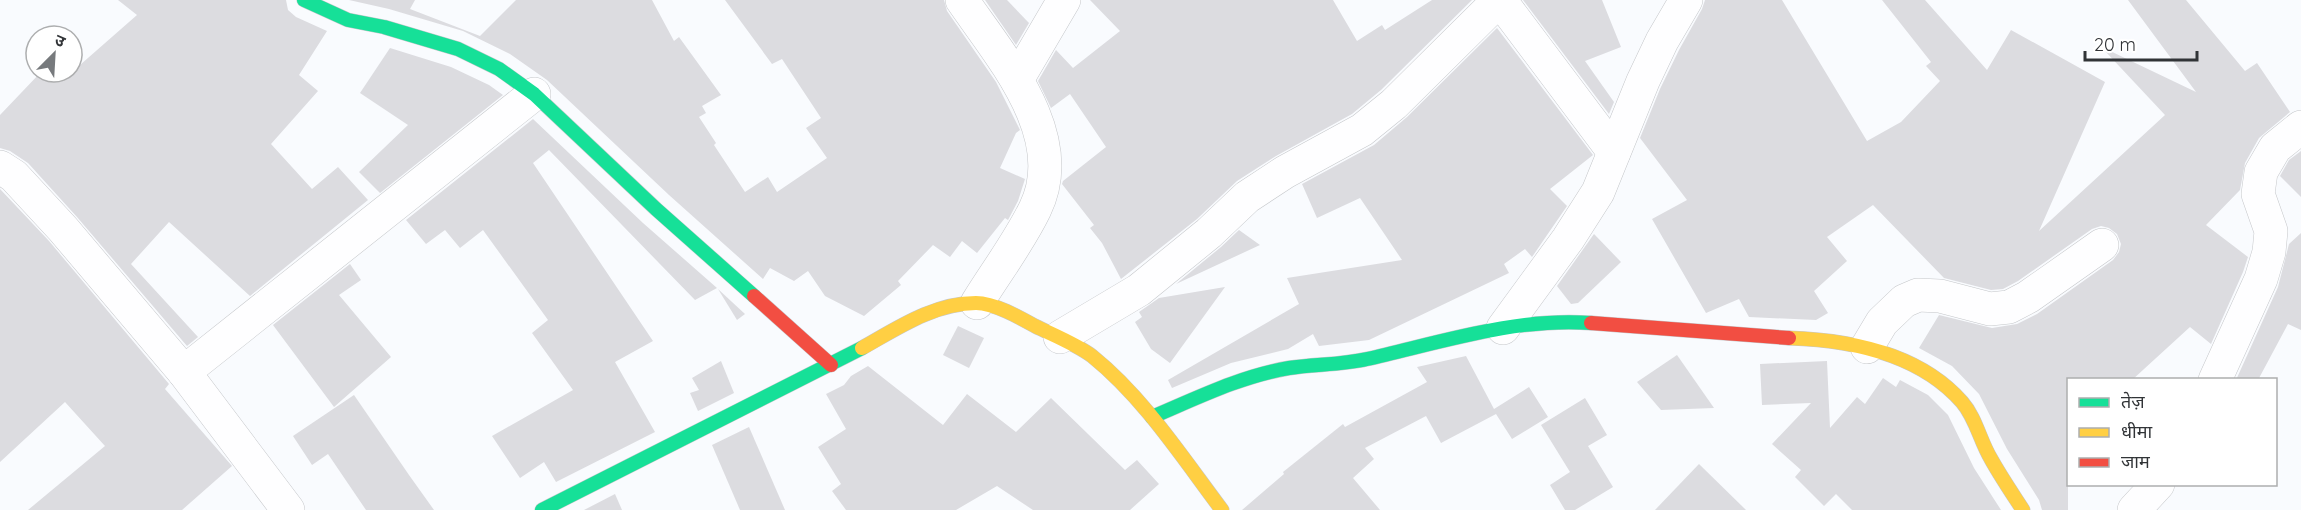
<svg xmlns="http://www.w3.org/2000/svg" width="2301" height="510" font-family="Quicksand,'Noto Sans Devanagari',sans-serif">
<rect width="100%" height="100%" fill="#f9fbfe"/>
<g fill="#dcdce0">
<path d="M118,0H286L288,10L296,17L327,31L299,75L318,91L271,144L312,189L338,167L368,200L250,296L169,222L131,264L198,337L187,346L77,217L28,163L10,151L0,148V115L41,72H72L137,15Z"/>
<path d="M349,0H415L410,9L480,36L516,0H652L674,41L679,37L721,95L702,106L706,113L699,117L716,143L714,145L745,192L768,177L777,192L827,158L806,128L821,118L782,59L772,64L725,0H944L947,11L996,82L1020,130L1016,133L1000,168L1025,179L1018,201L1008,220L1005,218L977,253L962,241L950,257L933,245L898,281L901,285L864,316L825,296L808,271L794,281L770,268L763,279L669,195L547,80L510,54L463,31L389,9Z"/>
<path d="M985,0H1007L1029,23L1016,45Z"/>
<path d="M1090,0H1333L1357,41L1382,25L1385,30L1432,0H1472L1381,90L1352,114L1276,156L1237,181L1197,219L1121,279L1102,243L1090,228L1094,225L1062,184L1063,181L1106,147L1070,94L1051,108L1038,81L1056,50L1073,68L1120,31Z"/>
<path d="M1523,0H1602L1621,47L1585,61L1614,102L1609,114Z"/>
<path d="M1705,0H1782L1867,141L1901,122L1940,81L1926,66L1931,62L1882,0H1925L1987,70L2011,30L2105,82L2039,231L2165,115L2105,51L2106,49L2196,92L2128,0H2186L2245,71L2257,63L2290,112L2259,138L2245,163L2240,190L2206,225L2248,257L2243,272L2211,344L2190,327L2132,380H2068V510H2042L2039,500L2007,449L1979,394L1952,366L1919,348L1939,315L1992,328L2017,324L2037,314L2113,260L2119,252L2121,244L2117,234L2109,228L2101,226L2092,229L2018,281L2003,289L1991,290L1944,278L1873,205L1827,237L1847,261L1814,291L1828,313L1816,320L1749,317L1739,299L1706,313L1652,219L1687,200L1640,138L1660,89L1679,50L1702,9Z"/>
<path d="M1497,28L1593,155L1550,189L1567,206L1532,257L1525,249L1504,264L1509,273L1369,340L1319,346L1313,334L1288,349L1231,363L1172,388L1168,380L1299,304L1287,278L1402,260L1360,198L1317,218L1302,184L1374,145L1407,117Z"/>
<path d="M390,48L451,67L489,85L503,95L380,193L359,172L408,125L360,93Z"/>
<path d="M533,119L643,223L717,288L695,300L549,150L533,163L653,341L615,362L655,432L556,482L544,462L520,478L492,436L573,390L532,333L548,320L483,230L460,248L445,230L426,244L406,220Z"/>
<path d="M2301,151V197L2280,176L2289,160Z"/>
<path d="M0,189L49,241L169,384L165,389L232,466L182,510H28L105,446L65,402L0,462Z"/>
<path d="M1239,230L1260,245L1176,284L1221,247Z"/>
<path d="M2301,233V330L2288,324L2258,380H2236L2278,287L2289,244Z"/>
<path d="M1594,234L1621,262L1578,303L1571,304L1557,286Z"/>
<path d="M350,264L361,280L339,295L391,357L334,407L273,325Z"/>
<path d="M1225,287L1170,363L1151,349L1135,322L1142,317L1139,312L1159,298Z"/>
<path d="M718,289L745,314L737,320Z"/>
<path d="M958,326L984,338L969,368L943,355Z"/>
<path d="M1677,355L1714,408L1661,410L1637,382Z"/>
<path d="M1466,356L1494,409L1529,387L1548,417L1512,439L1496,414L1441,443L1426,416L1365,448L1374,459L1353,478L1380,510H1242L1284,474L1283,472L1343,424L1345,427L1427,382L1417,367Z"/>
<path d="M721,361L734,393L698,411L690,393L699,390L692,378Z"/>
<path d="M1827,361L1830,428L1857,397L1865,404L1883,378L1896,387L1900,380L1928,395L1948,415L1974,468L2001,510H1852L1836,494L1824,506L1795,477L1801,470L1772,444L1811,403L1762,405L1760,364Z"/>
<path d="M868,366L943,425L967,394L1016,432L1051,398L1125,470L1137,460L1159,484L1130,510H1033L997,486L956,510H846L832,491L841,484L818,447L846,429L826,394L844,385L851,376Z"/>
<path d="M354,395L409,475L434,510H366L328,454L312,465L293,436Z"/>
<path d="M1585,398L1607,435L1588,446L1613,487L1575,510H1565L1550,485L1570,472L1541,425Z"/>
<path d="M749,427L785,510H740L712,445Z"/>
<path d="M1699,464L1746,510H1655Z"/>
<path d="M615,494L622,510H584Z"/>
</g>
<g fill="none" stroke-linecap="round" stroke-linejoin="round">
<defs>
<g id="street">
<path d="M962,0C1001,57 1071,136 1035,209C1019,242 996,272 977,303"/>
<path d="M1500,0L1614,152"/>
<path d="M1017,80L1064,0"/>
<path d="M0,167L14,176L63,229L184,372L288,510"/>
<path d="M1503,328L1568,239L1598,192L1643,81L1662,41L1686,0"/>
<path d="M1060,337L1139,290L1209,233L1247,197L1285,172L1362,130L1394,104L1499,0"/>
<path d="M1867,347L1882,322L1904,301L1918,295L1940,296L1990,309L2009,307L2028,297L2102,245"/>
<path d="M184,372L534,94"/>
<path d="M2215,380L2261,279L2269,252L2271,231L2258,194L2261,172L2275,148L2301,127"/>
<path d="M2134,510L2158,484"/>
</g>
<g id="fast">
<path d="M304,0L348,20L384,27L458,49L499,69L534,94L656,209L754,296"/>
<path d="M1152,417C1197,398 1241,376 1289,368C1315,364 1341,365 1367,359C1438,343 1517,317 1591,323"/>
<path d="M542,510L862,348"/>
</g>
<g id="slow">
<path d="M1789,338C1850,340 1919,353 1962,402C1976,418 1980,441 1991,459C2001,477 2012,493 2023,510"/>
<path d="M862,348C896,329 934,303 976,303C994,303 1019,317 1035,326C1053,335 1076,344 1092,356C1144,398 1182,457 1222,510"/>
</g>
<g id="jam">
<path d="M754,296L831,365"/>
<path d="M1591,323L1789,338"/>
</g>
</defs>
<use href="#street" stroke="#c5c7ca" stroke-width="34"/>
<use href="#fast" stroke="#c5c7ca" stroke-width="15"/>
<use href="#slow" stroke="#c5c7ca" stroke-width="15"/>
<use href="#jam" stroke="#c5c7ca" stroke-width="15"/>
<use href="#street" stroke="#fefeff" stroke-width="33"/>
<use href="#fast" stroke="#16e098" stroke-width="14"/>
<use href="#slow" stroke="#ffcf43" stroke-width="14"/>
<use href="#jam" stroke="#f24e42" stroke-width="14"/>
</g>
<rect x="2067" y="378" width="210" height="108" fill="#ffffff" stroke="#adaeaf" stroke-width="1.5"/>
<rect x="2079" y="398" width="30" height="9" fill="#16e098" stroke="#adaeaf" stroke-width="1.5"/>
<text x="2121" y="408" font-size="18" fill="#313437">तेज़</text>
<rect x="2079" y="428" width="30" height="9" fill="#ffcf43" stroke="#adaeaf" stroke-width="1.5"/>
<text x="2121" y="438" font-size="18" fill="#313437">धीमा</text>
<rect x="2079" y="458" width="30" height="9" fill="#f24e42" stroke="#adaeaf" stroke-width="1.5"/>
<text x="2121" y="468" font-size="18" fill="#313437">जाम</text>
<g transform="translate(54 54) rotate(24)"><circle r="28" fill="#ffffff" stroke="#adaeaf" stroke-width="1.5"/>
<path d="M0-4.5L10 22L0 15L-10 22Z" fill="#777a7d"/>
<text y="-9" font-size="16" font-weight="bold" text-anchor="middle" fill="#313437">उ</text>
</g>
<path d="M2085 51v9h112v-9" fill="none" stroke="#313437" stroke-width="3"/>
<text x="2094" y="51" font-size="18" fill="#313437" stroke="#ffffff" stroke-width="4.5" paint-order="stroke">20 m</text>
</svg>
